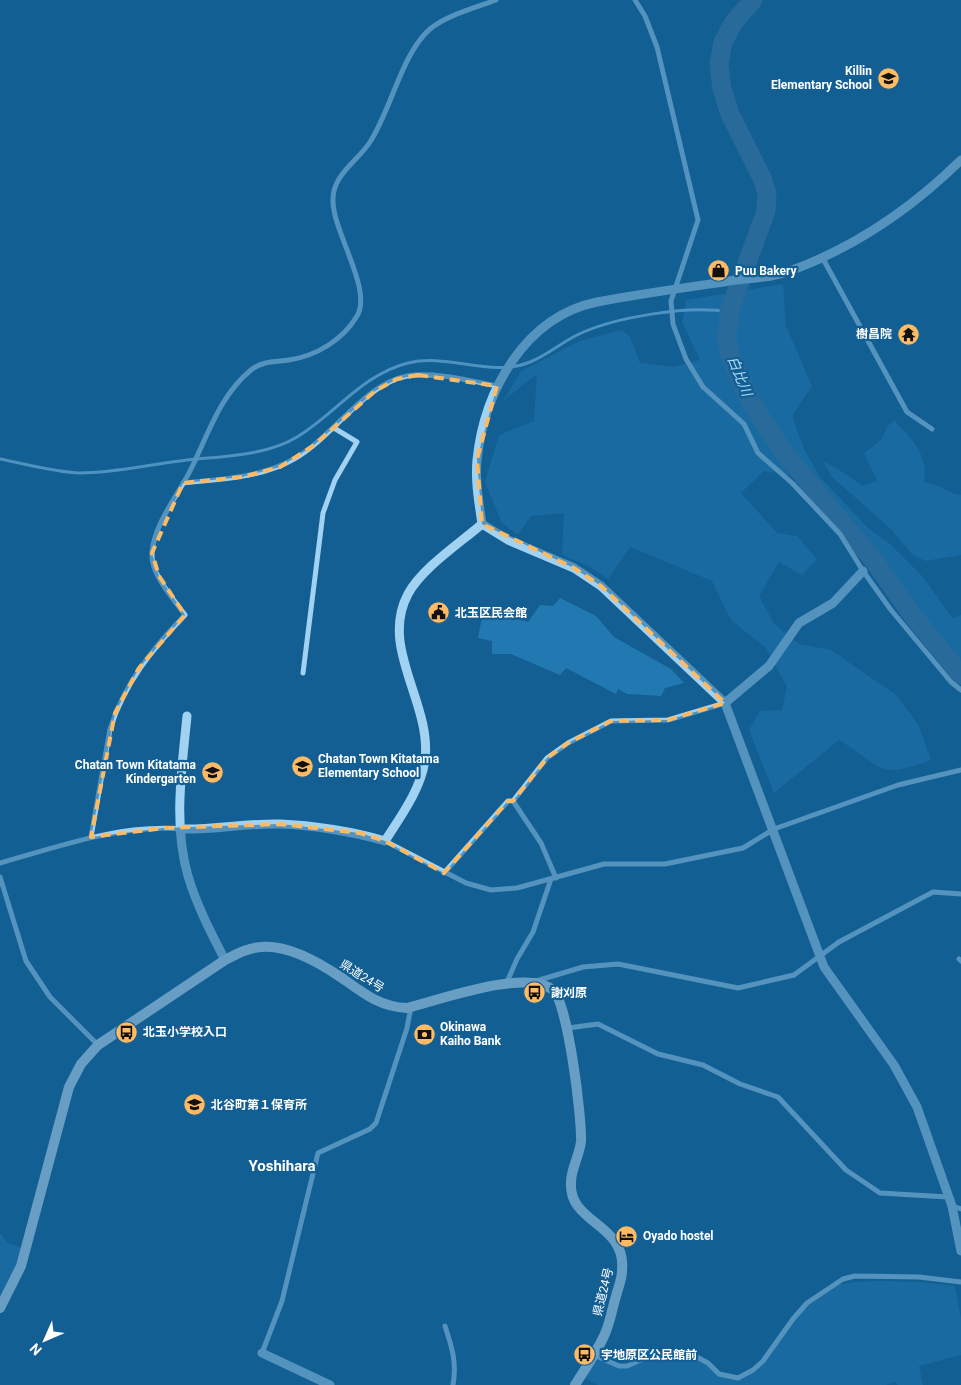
<svg xmlns="http://www.w3.org/2000/svg" width="961" height="1385" font-family="Roboto,'Noto Sans JP',sans-serif">
<rect width="100%" height="100%" fill="#135f94"/>
<g fill="#2278b1">
<path d="M783,284L786,326L812,386L792,416L804,449L819,476L867,527L890,544L922,576L953,619L961,615V680L946,666L904,612L829,511L795,476L764,471L741,493L777,533L797,536L817,559L802,575L779,562L759,596L774,624L799,644L831,650L896,695L918,724L931,760C876,781 882,766 839,740L774,793L749,730L760,711L782,710L787,687L766,648L731,620L712,581L630,547L608,579L590,567L562,555L564,513L531,516L518,535L502,523L485,482L499,435L534,421L537,374L503,401L521,371L580,341L622,330L630,337L640,363L674,367L700,360L682,322L686,300Z"/>
<path d="M894,420C911,438 929,455 924,482C940,484 948,494 961,495V555L925,561L913,555L891,529L832,477L823,461L849,476L862,486L877,481L864,453L882,439L887,427Z"/>
<path d="M560,598L596,616L614,637L671,669L684,683L665,688L661,696L627,694L618,689L616,694L566,668L560,675L511,654H492V641L478,638L484,606L528,622L540,605L553,606Z"/>
<path d="M0,1233L8,1243L25,1249L0,1308Z"/>
<path d="M879,1281L919,1282L955,1286L961,1319V1355L919,1366L923,1385H898L894,1382L886,1385H598L582,1376L594,1355L623,1365L653,1355H693L717,1372L741,1378L752,1372C770,1348 803,1301 830,1288C844,1281 864,1282 879,1281Z"/>
</g>
<g fill="none" stroke-linecap="round" stroke-linejoin="round">
<path stroke="#94d0f5" stroke-width="3" d="M0,459C26,464 53,472 80,473C113,473 147,465 180,461C216,456 265,457 297,437C335,414 363,374 408,363C448,353 491,378 530,362C547,355 561,343 577,335C614,317 688,305 729,312"/>
<path stroke="#43799f" stroke-width="19" d="M753,0L734,22L723,42L719,64L722,89L730,114L762,178L767,193L766,211L729,312L727,340L730,355L750,401L785,454L874,561L913,616L961,675"/>
<g stroke="#a2d2f2" stroke-width="5">
<path d="M635,0L645,16L657,47L698,220L671,301L673,324L686,359L703,387L744,424L758,453L792,483L840,534L863,571L891,610L951,682L961,690"/>
<path d="M822,257L907,412L932,429"/>
<path d="M183,483C221,479 261,478 294,459C332,438 364,384 407,376C433,371 471,381 497,386"/>
<path d="M303,673L323,513L335,480L357,442L334,428"/>
<path d="M513,801L541,843L556,878"/>
<path d="M91,837L110,729C125,683 151,650 185,615C173,598 150,574 152,552C155,522 179,494 191,469C208,435 220,395 251,370C262,361 275,362 289,360C316,356 343,340 357,316C373,290 333,232 333,201C332,175 357,162 370,142C391,110 402,53 430,29C447,15 475,8 496,0"/>
<path d="M385,841L466,883L491,890L517,888L604,864H665L743,848L774,829L898,785L961,770"/>
<path d="M0,863C58,847 120,824 181,829"/>
<path d="M444,873L508,801H513L547,758L568,743L611,721L668,720L725,703"/>
<path d="M0,877L26,961L50,997L98,1045"/>
<path d="M839,942L933,892L961,894"/>
<path d="M959,959L961,961"/>
<path d="M536,981L583,967L618,964L738,988L794,975"/>
<path d="M507,982L517,959L533,932L551,879"/>
<path d="M568,1028L598,1024L658,1054L703,1065L740,1084L778,1097L846,1170L880,1193L948,1197"/>
<path d="M952,1206L961,1209"/>
<path d="M445,1326C452,1347 457,1363 453,1385"/>
<path d="M262,1353L282,1301L318,1153L370,1129L376,1123L407,1028L411,1007"/>
<path d="M594,1355L619,1366H627L652,1355L691,1354L708,1363L719,1374L738,1378L753,1370L763,1361L793,1319L807,1303L843,1279L855,1276L919,1277L961,1282"/>
</g>
<g stroke="#a2d2f2" stroke-width="9">
<path d="M482,524L508,540L574,568L601,586L725,703L824,967L894,1065L917,1107L952,1206L961,1251"/>
<path d="M482,524C479,503 475,482 477,460C484,392 524,317 597,302C639,294 682,288 724,282C744,278 768,279 787,272C852,249 912,208 961,160"/>
<path d="M725,703L769,666L799,623L833,603L863,571"/>
<path d="M187,716C182,768 173,825 188,876C197,906 211,933 225,960"/>
<path d="M181,829C214,830 247,823 280,824C312,825 355,832 385,841C401,816 421,789 425,760C432,703 379,648 408,594C422,568 460,543 482,524"/>
<path d="M262,1353L330,1385"/>
</g>
<path stroke="#d1eafc" stroke-width="10" d="M0,1308L21,1266L69,1087L81,1064L98,1045L225,960C237,954 247,948 261,947C288,944 320,963 342,978C363,993 380,1007 407,1008C439,1000 527,968 553,990C568,1003 582,1119 581,1141C580,1155 571,1168 571,1182C568,1224 627,1223 622,1271C622,1279 618,1288 616,1296C612,1309 610,1324 604,1336C596,1353 585,1369 575,1385"/>
<path stroke="#a2d2f2" stroke-width="5" d="M794,975L839,942"/>
</g>
<path d="M0 0H961V1385H0ZM418,375L497,386L477,459L482,524L574,568L601,586L725,703L668,720L611,721L568,743L547,758L513,801H508L444,873L385,841L360,833L280,824L164,828L91,837L115,713L139,668L185,615L159,576L152,553L183,483L242,477L280,467L313,446L375,391L397,379Z" fill="#135f94" fill-opacity=".55" fill-rule="evenodd"/>
<path fill="none" stroke="#ffbb63" stroke-width="4" stroke-dasharray="10 6" stroke-linejoin="round" d="M418,375L497,386L477,459L482,524L574,568L601,586L725,703L668,720L611,721L568,743L547,758L513,801H508L444,873L385,841L360,833L280,824L164,828L91,837L115,713L139,668L185,615L159,576L152,553L183,483L242,477L280,467L313,446L375,391L397,379Z"/>
<defs>
<symbol id="school-disc" viewBox="-11 -11 22 22"><circle r="9.5" fill="#ffbb63" stroke="#135f94"/><path d="M0-5L7-2L0 1L-7-2ZM-4 1L0 2.5L4 1V4Q0 6-4 4Z" fill="#111"/></symbol>
<symbol id="shop-disc" viewBox="-11 -11 22 22"><circle r="9.5" fill="#ffbb63" stroke="#135f94"/><path d="M-5-2.5h2.3a2.7 3.5 0 0 1 5.4 0H5L5.5 6h-11ZM-1.5-2.5h3a1.5 2.3 0 0 0-3 0Z" fill="#111"/></symbol>
<symbol id="temple-disc" viewBox="-11 -11 22 22"><circle r="9.5" fill="#ffbb63" stroke="#135f94"/><path d="M0-6L5-2H3V0L6.5 2.5H4V6H1.5V3h-3V6H-4V2.5H-6.5L-3 0V-2H-5Z" fill="#111"/></symbol>
<symbol id="civic-disc" viewBox="-11 -11 22 22"><circle r="9.5" fill="#ffbb63" stroke="#135f94"/><path d="M-.6-6.5H3V-4.5H.6V-3L4-1V1h2V6H-6V1h2V-1L-.6-3ZM-1.2 2.5V6h2.4V2.5Z" fill="#111"/></symbol>
<symbol id="bus-disc" viewBox="-11 -11 22 22"><circle r="9.5" fill="#ffbb63" stroke="#135f94"/><path d="M-5-6H5V4H4V6H2V4H-2V6H-4V4H-5ZM-3.5-4V0h7V-4ZM-3.5 1.2v1.5H-2V1.2ZM2 1.2v1.5H3.5V1.2Z" fill="#111"/></symbol>
<symbol id="bank-disc" viewBox="-11 -11 22 22"><circle r="9.5" fill="#ffbb63" stroke="#135f94"/><path d="M-6-4H6V4H-6ZM0-2.3a2.3 2.3 0 1 0 0 4.6a2.3 2.3 0 1 0 0-4.6Z" fill="#111"/></symbol>
<symbol id="hotel-disc" viewBox="-11 -11 22 22"><circle r="9.5" fill="#ffbb63" stroke="#135f94"/><path d="M-6-4.5h1.5V1H6V5H4.5V3h-9V5H-6ZM-4 0a1.8 1.8 0 1 1 3.6 0ZM.5 0V-2.5h3Q6-2.5 6 0Z" fill="#111"/></symbol>
</defs>
<g fill-rule="evenodd">
<use href="#school-disc" x="876" y="66" width="25" height="25"/>
<use href="#shop-disc" x="706" y="258" width="25" height="25"/>
<use href="#temple-disc" x="896" y="322" width="25" height="25"/>
<use href="#civic-disc" x="426" y="600" width="25" height="25"/>
<use href="#school-disc" x="290" y="754" width="25" height="25"/>
<use href="#school-disc" x="200" y="760" width="25" height="25"/>
<use href="#bus-disc" x="522" y="980" width="25" height="25"/>
<use href="#bus-disc" x="114" y="1020" width="25" height="25"/>
<use href="#bank-disc" x="412" y="1022" width="25" height="25"/>
<use href="#school-disc" x="182" y="1092" width="25" height="25"/>
<use href="#hotel-disc" x="614" y="1224" width="25" height="25"/>
<use href="#bus-disc" x="572" y="1342" width="25" height="25"/>
</g>
<g text-anchor="middle" dominant-baseline="central" stroke-width="4.5" stroke-linejoin="round" paint-order="stroke">
<g font-size="12" font-weight="bold" fill="#fff" stroke="#135f94" text-anchor="start">
<text x="872" y="71" text-anchor="end">Killin<tspan x="872" dy="14">Elementary School</tspan></text>
<text x="735" y="271">Puu Bakery</text>
<text x="892" y="334" text-anchor="end">樹昌院</text>
<text x="455" y="613">北玉区民会館</text>
<text x="318" y="759">Chatan Town Kitatama<tspan x="318" dy="14">Elementary School</tspan></text>
<text x="196" y="765" text-anchor="end">Chatan Town Kitatama<tspan x="196" dy="14">Kindergarten</tspan></text>
<text x="551" y="993">謝刈原</text>
<text x="440" y="1027">Okinawa<tspan x="440" dy="14">Kaiho Bank</tspan></text>
<text x="143" y="1032">北玉小学校入口</text>
<text x="211" y="1105">北谷町第１保育所</text>
<text x="643" y="1236">Oyado hostel</text>
<text x="601" y="1355">宇地原区公民館前</text>
</g>
<g font-size="12" fill="#fff" stroke="#135f94">
<text transform="translate(362 976) rotate(32)">県道24号</text>
<text transform="translate(603 1292) rotate(-76)">県道24号</text>
</g>
<g font-size="14" font-style="italic" fill="#aedbf9" stroke="#135f94">
<text transform="translate(740 376) rotate(68)">白比川</text>
</g>
<g font-size="15" font-weight="bold" fill="#fff" stroke="#135f94">
<text x="282" y="1166">Yoshihara</text>
</g>
</g>
<g transform="translate(45 1340) rotate(225)" stroke="#135f94" stroke-width="4" paint-order="stroke">
<path d="M0-4L9 19L0 12L-9 19Z" fill="#ffffff"/>
<text y="-8" font-size="14" font-weight="bold" text-anchor="middle" fill="#ffffff">N</text>
</g>
</svg>
